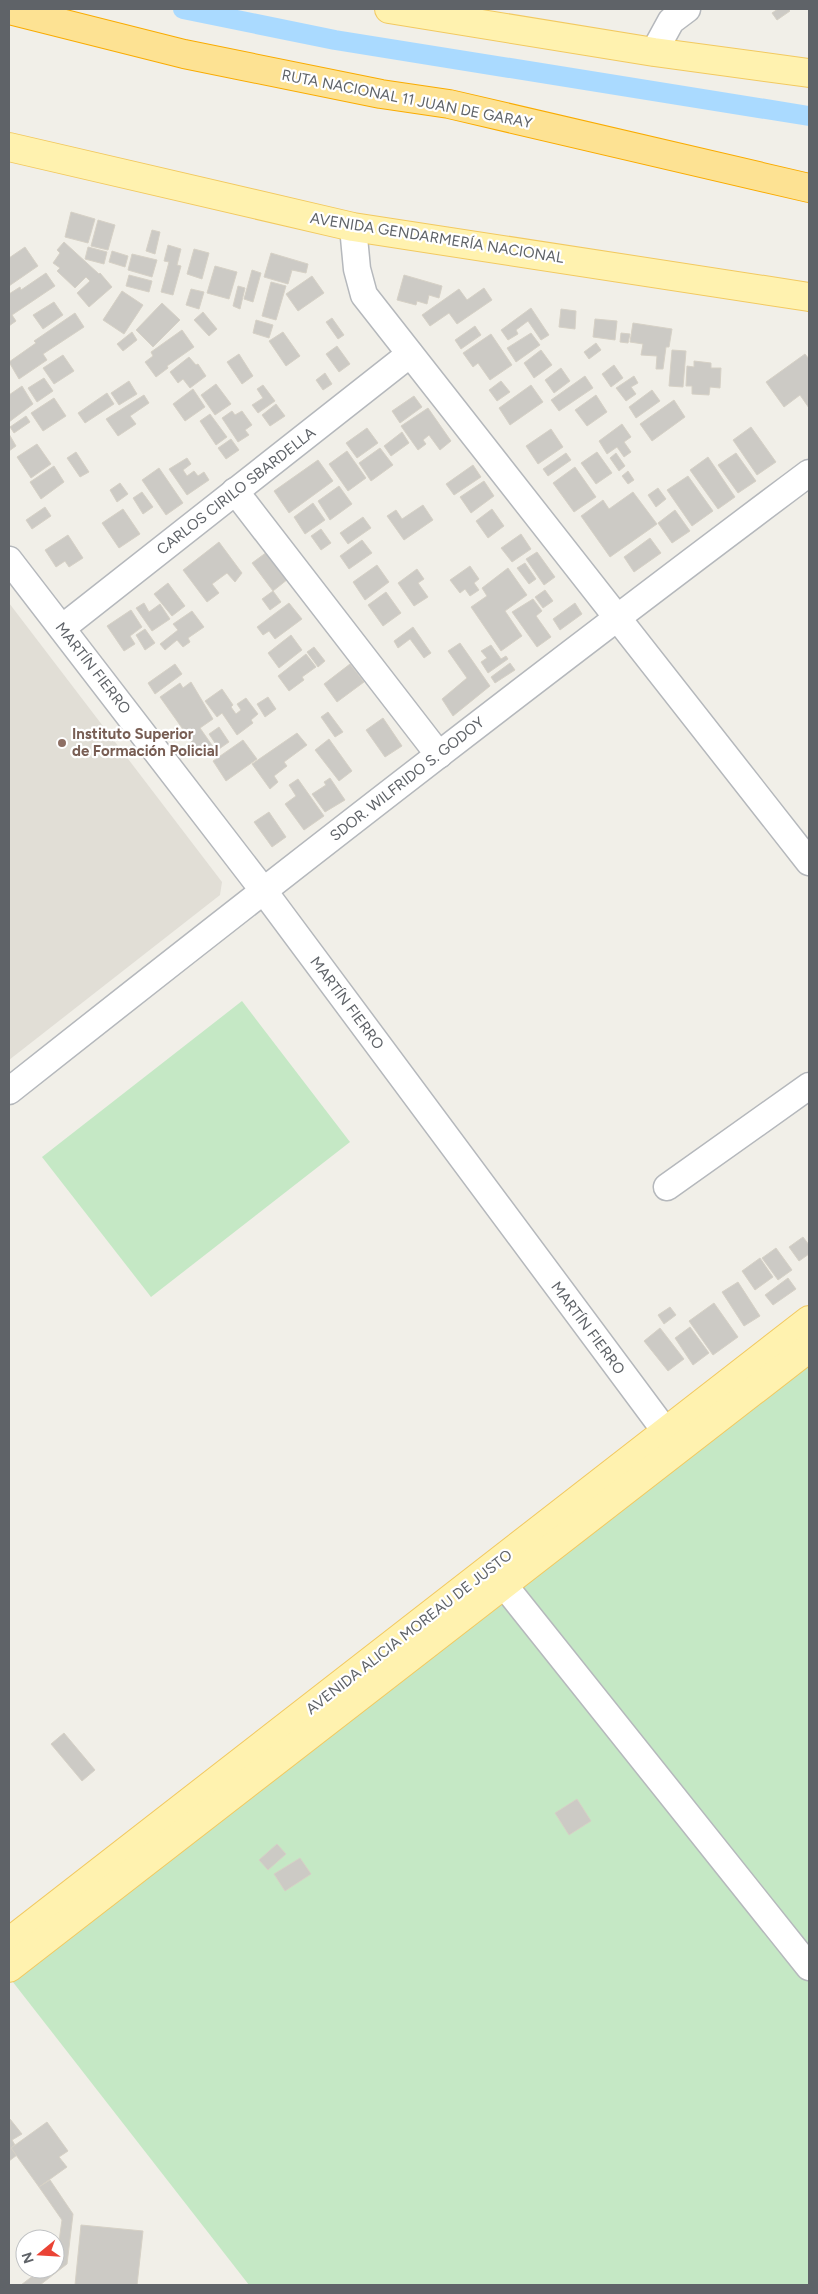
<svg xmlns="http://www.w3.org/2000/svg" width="818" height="2294" font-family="Figtree,sans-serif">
<rect width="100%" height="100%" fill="#f1efe8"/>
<path fill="#e1ded6" d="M9,603L222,882L220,895L9,1060Z"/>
<g fill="#c5e8c5">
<path d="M242,1001L350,1142L151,1297L42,1157Z"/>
<path d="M809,1348V2285H249L9,1977Z"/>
</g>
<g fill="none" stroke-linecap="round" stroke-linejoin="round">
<path stroke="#aadaff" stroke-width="20" d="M183,9L335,40L809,116"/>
</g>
<g fill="#cccac5" stroke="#d6d1c6">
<path d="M778,9H788L790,11L777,20L772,13Z"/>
<path d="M71,212L95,219L88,243L65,237Z"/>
<path d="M98,220L115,225L108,250L91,246Z"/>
<path d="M152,230L160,232L155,254L146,251Z"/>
<path d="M64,242L99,274L100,273L112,287L89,307L77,293L90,281L86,277L75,288L57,271L60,268L53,263L60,253L57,250Z"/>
<path d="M168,245L181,249L177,265L181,266L173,295L161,292L169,262L164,261Z"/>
<path d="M25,247L38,266L9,286V258Z"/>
<path d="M88,247L107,252L104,264L85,259Z"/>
<path d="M194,249L209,253L202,279L187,274Z"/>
<path d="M112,251L128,256L125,267L109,262Z"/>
<path d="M271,253L308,264L306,273L292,270L288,284L264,277Z"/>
<path d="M132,254L157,260L152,277L128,270Z"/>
<path d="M215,266L237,272L229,299L207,293Z"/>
<path d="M252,270L261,273L253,302L244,299Z"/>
<path d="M46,273L55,286L12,315L16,321L9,326V294L20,287L21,290Z"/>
<path d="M129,275L152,281L149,292L126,286Z"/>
<path d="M404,275L442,286L439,298L429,295L427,304L417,301L416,305L397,300Z"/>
<path d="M312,276L324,293L298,311L286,294Z"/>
<path d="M271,282L286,286L276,320L262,316Z"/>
<path d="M238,286L245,288L240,309L233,306Z"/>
<path d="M484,288L492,300L457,324L449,313L430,326L422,315L459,289L467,300Z"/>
<path d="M191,289L204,292L199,309L186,305Z"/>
<path d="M122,291L143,305L124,334L103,320Z"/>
<path d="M54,302L63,315L43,329L33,315Z"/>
<path d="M162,303L180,320L153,347L136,330Z"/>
<path d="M531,308L549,335L541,340L528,321L516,330L518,334L508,340L501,330Z"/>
<path d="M561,309L576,311L575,329L559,327Z"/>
<path d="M203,312L217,329L209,336L194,320Z"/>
<path d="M75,313L84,327L43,354L47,360L19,379L9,362L36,343L34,341Z"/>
<path d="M332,318L344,335L338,339L326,322Z"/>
<path d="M595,319L617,321L615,340L593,337Z"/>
<path d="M256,320L273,325L269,338L253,333Z"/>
<path d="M633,323L672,329L669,347H666L663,369H656L657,356L641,355L643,344L630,342Z"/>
<path d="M475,326L481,335L461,349L455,340Z"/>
<path d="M182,330L194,347L167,366L168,368L156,377L145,362L153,356L151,352Z"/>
<path d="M132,332L137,340L123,351L117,344Z"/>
<path d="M283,332L300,356L286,366L269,341Z"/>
<path d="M531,333L540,345L516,362L507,348Z"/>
<path d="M621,333L630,334L628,343L620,342Z"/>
<path d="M491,334L512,365L490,380L478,363L473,367L463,353Z"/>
<path d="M596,343L601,350L589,359L584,352Z"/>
<path d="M337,346L350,364L339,372L326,354Z"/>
<path d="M541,350L552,365L534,378L524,363Z"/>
<path d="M672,350L686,351L683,387L669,386Z"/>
<path d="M239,354L253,376L242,384L227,362Z"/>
<path d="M805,354L809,359V408L800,395L784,407L766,382Z"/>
<path d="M63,355L74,371L54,384L43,368Z"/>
<path d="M189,357L196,365L198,364L206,376L190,388L183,379L178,383L170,372Z"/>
<path d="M694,361L711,363V368H721L720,388L710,387L709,395L692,394V386H686L687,366L694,367Z"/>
<path d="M614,365L623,378L611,387L602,374Z"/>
<path d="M561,368L570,381L554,393L545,380Z"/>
<path d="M325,373L332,384L323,390L316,380Z"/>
<path d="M585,376L593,388L559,411L551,400Z"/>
<path d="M634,376L638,383L631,387L636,394L626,401L616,388Z"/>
<path d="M44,378L53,391L37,402L28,388Z"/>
<path d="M129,381L137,394L119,405L111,393Z"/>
<path d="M501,381L510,392L497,401L489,390Z"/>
<path d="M216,384L231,404L215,415L201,395Z"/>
<path d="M263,385L275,401L258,413L252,405L263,398L257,389Z"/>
<path d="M531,385L543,402L510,425L499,408Z"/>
<path d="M22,386L33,404L9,422V395Z"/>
<path d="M193,389L205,407L185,421L173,404Z"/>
<path d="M652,390L660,401L636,418L629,407Z"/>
<path d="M107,393L114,404L85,423L78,413Z"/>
<path d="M144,395L149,403L130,416L136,424L118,436L106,419Z"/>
<path d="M596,395L607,412L587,426L575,410Z"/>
<path d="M414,396L422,407L400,423L392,411Z"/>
<path d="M54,398L66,416L43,431L31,413Z"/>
<path d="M674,400L685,417L652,441L640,424Z"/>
<path d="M276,404L285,416L270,426L262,415Z"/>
<path d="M428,408L451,441L440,450L429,435L423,440L426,444L418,450L401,426Z"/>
<path d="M232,411L235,415L242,411L252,425L245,430L249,435L238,442L222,418Z"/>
<path d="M210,414L227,437L216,445L200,421Z"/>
<path d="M26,416L30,422L14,433L10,427Z"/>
<path d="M622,424L631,437L624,442L631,452L624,457L617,447L607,454L599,441Z"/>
<path d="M751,427L776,462L757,475L733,440Z"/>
<path d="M367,428L378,443L357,458L346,443Z"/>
<path d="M551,429L563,447L538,464L526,446Z"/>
<path d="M402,432L409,443L391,456L384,446Z"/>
<path d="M9,434L16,446L9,451Z"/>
<path d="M231,439L239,450L226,459L218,448Z"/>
<path d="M37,444L51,464L31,478L17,457Z"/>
<path d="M380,448L393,465L371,481L359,463Z"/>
<path d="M347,451L366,478L348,491L329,464Z"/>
<path d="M76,452L89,472L80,477L67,458Z"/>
<path d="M597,452L612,473L596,484L581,463Z"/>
<path d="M566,453L571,460L548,476L543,469Z"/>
<path d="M616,453L625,466L619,471L610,458Z"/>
<path d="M736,453L756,481L738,493L718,465Z"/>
<path d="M708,457L735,497L718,509L690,470Z"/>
<path d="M187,458L191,464L183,470L187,476L194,471L198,476L204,472L209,480L187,495L169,469Z"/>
<path d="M318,460L333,481L289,513L274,491Z"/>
<path d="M473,465L481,477L454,495L446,484Z"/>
<path d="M54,466L64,482L41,499L30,482Z"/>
<path d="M575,467L596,497L574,512L553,483Z"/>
<path d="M159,468L183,503L166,515L142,480Z"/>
<path d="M628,471L634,480L628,484L622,476Z"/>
<path d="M688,476L713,511L692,526L667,490Z"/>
<path d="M484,481L494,496L471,513L460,497Z"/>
<path d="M120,483L128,494L117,502L110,490Z"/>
<path d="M339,486L352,504L330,520L318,501Z"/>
<path d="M658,488L666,499L656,507L648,495Z"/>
<path d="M142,492L153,507L143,514L133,498Z"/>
<path d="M633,492L657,524L610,557L581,516L603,500L609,509Z"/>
<path d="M313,503L325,520L305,534L294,517Z"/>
<path d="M423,505L433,520L404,540L387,516L396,510L402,519Z"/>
<path d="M45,507L51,516L32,529L26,520Z"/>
<path d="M123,509L140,534L119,548L102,523Z"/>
<path d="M492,509L504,526L488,538L476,521Z"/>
<path d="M675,510L690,531L672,543L658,523Z"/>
<path d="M363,517L371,528L348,544L340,533Z"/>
<path d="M321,529L331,543L321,550L311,536Z"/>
<path d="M521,534L531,549L512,562L501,548Z"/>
<path d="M68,535L83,558L69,567L65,561L56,567L45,550Z"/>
<path d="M650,538L661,553L634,572L624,557Z"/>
<path d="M362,540L372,553L349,569L340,556Z"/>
<path d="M219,542L242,573L235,582L227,573L212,584L219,593L207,602L183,570Z"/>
<path d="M267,552L288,579L273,591L252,563Z"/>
<path d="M537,552L555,577L544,585L526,559Z"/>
<path d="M525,563L536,579L529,584L517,568Z"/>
<path d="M377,565L389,582L365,600L353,582Z"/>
<path d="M470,566L479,579L474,583L479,590L470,596L465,589L460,593L450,580Z"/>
<path d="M508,568L527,595L505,611L522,636L501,651L471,607L487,596L482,588Z"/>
<path d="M417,569L424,579L418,583L428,597L414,606L398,583Z"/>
<path d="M168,583L185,606L172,616L154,594Z"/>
<path d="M545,590L553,601L543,608L535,597Z"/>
<path d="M273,591L281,602L270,610L262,599Z"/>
<path d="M386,592L401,613L383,626L368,605Z"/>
<path d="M533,599L542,611L536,616L551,637L537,647L512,612Z"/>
<path d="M144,603L149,612L160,604L170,619L152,631L136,608Z"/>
<path d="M289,603L302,619L275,639L269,631L263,635L257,627Z"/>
<path d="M575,603L582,614L560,630L553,619Z"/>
<path d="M131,610L142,627L130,636L135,644L124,651L107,626Z"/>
<path d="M192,611L204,627L188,638L190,642L183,647L177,640L165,650L160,644L178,630L173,624Z"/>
<path d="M413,627L431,653L424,658L410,639L398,648L394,641Z"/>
<path d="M145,629L155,643L145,650L136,635Z"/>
<path d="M291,635L302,650L279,668L268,653Z"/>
<path d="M460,643L490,686L453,716L442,699L467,678L448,651Z"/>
<path d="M491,645L501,659L506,656L508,659L488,673L481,662L487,658L481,651Z"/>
<path d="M314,647L325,661L318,667L307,652Z"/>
<path d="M306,654L316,667L302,677L304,680L289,691L278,676Z"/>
<path d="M510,663L515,670L495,683L491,677Z"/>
<path d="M175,664L182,674L155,694L148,683Z"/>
<path d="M350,664L364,682L337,702L324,684Z"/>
<path d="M191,682L213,719L200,728L214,748L202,756L160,697L180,683L183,688Z"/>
<path d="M222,689L233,705L231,707L236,714L241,710L237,704L246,698L258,714L251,720L253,723L237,735L222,713L217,717L205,701Z"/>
<path d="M268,697L276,709L265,717L257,704Z"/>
<path d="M328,712L343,732L335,737L321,717Z"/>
<path d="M383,718L402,746L385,757L366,730Z"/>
<path d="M219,727L229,742L219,749L209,734Z"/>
<path d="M297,733L307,745L284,762L287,766L274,776L278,782L270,789L252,764Z"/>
<path d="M329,739L352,771L339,781L315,750Z"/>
<path d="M243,740L257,759L226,781L213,761Z"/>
<path d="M330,778L345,800L325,812L312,794L326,785L324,782Z"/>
<path d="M298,779L324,816L304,830L285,804L296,796L289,785Z"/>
<path d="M269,812L286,837L272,847L254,822Z"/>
<path d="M803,1237L809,1245V1254L799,1261L789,1247Z"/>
<path d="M776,1248L792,1270L778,1280L762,1258Z"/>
<path d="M760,1258L773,1277L755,1290L742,1271Z"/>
<path d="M788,1278L796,1289L773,1305L765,1295Z"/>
<path d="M738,1282L760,1316L744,1326L722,1292Z"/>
<path d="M714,1303L738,1337L713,1355L689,1321Z"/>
<path d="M670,1307L676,1315L664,1324L658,1315Z"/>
<path d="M690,1327L709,1353L693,1365L675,1338Z"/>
<path d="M660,1328L684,1359L668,1371L644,1341Z"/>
<path d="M64,1733L95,1770L82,1781L51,1744Z"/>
<path d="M577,1799L591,1821L569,1835L555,1813Z"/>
<path d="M277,1844L286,1854L268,1870L259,1860Z"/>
<path d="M300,1858L311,1874L285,1891L274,1874Z"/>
<path d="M10,2119L22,2134L12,2140L15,2145L11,2148L17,2155L9,2161Z"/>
<path d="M47,2122L68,2151L59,2157L67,2167L39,2187L11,2148Z"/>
<path d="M50,2180L73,2214L67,2264L40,2285H21L42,2269H55L62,2220L39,2187Z"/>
<path d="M81,2225L143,2231L137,2285H75Z"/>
</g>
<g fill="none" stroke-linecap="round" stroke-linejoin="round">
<defs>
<g id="minor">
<path d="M654,52L671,21L687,9"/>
<path d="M353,227L357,269L364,295L809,862"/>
<path d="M235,491L439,755"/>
<path d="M9,560L263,890L666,1432L681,1447"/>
<path d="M62,628L410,354"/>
<path d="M9,1091C273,882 539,675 809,473"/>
<path d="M667,1187L809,1086"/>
<path d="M504,1585L809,1967"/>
</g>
<g id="major">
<path d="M389,9L654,52L809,73"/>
<path d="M9,147L353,227L809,297"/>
<path d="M9,1942L809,1320"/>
<path d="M9,1968L809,1348"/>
</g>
<path id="highway" d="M9,10L184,54L381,94L449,104L809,188"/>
</defs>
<use href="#minor" stroke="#b5b8bc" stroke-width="29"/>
<use href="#major" stroke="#f2c960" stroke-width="30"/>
<use href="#highway" stroke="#f9ab00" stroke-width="30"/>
<use href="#minor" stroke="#fff" stroke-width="26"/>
<use href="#major" stroke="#fff2af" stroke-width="28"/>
<use href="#highway" stroke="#fde293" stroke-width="28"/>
</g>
<circle fill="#8d6e63" stroke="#fff" stroke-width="2" cx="62" cy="743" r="5"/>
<g text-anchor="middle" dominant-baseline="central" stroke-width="4.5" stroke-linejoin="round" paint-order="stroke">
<g font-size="15" fill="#5f6368" stroke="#fff">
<text transform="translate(407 99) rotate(11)">RUTA NACIONAL 11 JUAN DE GARAY</text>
<text transform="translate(437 238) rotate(9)">AVENIDA GENDARMERÍA NACIONAL</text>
<text transform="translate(236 491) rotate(-38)">CARLOS CIRILO SBARDELLA</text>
<text transform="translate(93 668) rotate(52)">MARTÍN FIERRO</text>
<text transform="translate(407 779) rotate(-38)">SDOR. WILFRIDO S. GODOY</text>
<text transform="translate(347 1003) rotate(53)">MARTÍN FIERRO</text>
<text transform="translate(588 1328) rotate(53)">MARTÍN FIERRO</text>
<text transform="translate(409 1632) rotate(-38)">AVENIDA ALICIA MOREAU DE JUSTO</text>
</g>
<g font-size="15" font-weight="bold" fill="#785e54" stroke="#fff" text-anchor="start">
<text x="72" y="734">Instituto Superior<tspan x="72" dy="17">de Formación Policial</tspan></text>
</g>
</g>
<rect width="818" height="2294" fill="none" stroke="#5f6368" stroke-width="20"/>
<g transform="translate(40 2254) rotate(252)"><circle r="24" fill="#ffffff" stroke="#bfc1c3"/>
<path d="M0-4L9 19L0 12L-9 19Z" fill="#ea4335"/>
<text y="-8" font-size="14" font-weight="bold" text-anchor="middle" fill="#5f6368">N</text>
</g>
</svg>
